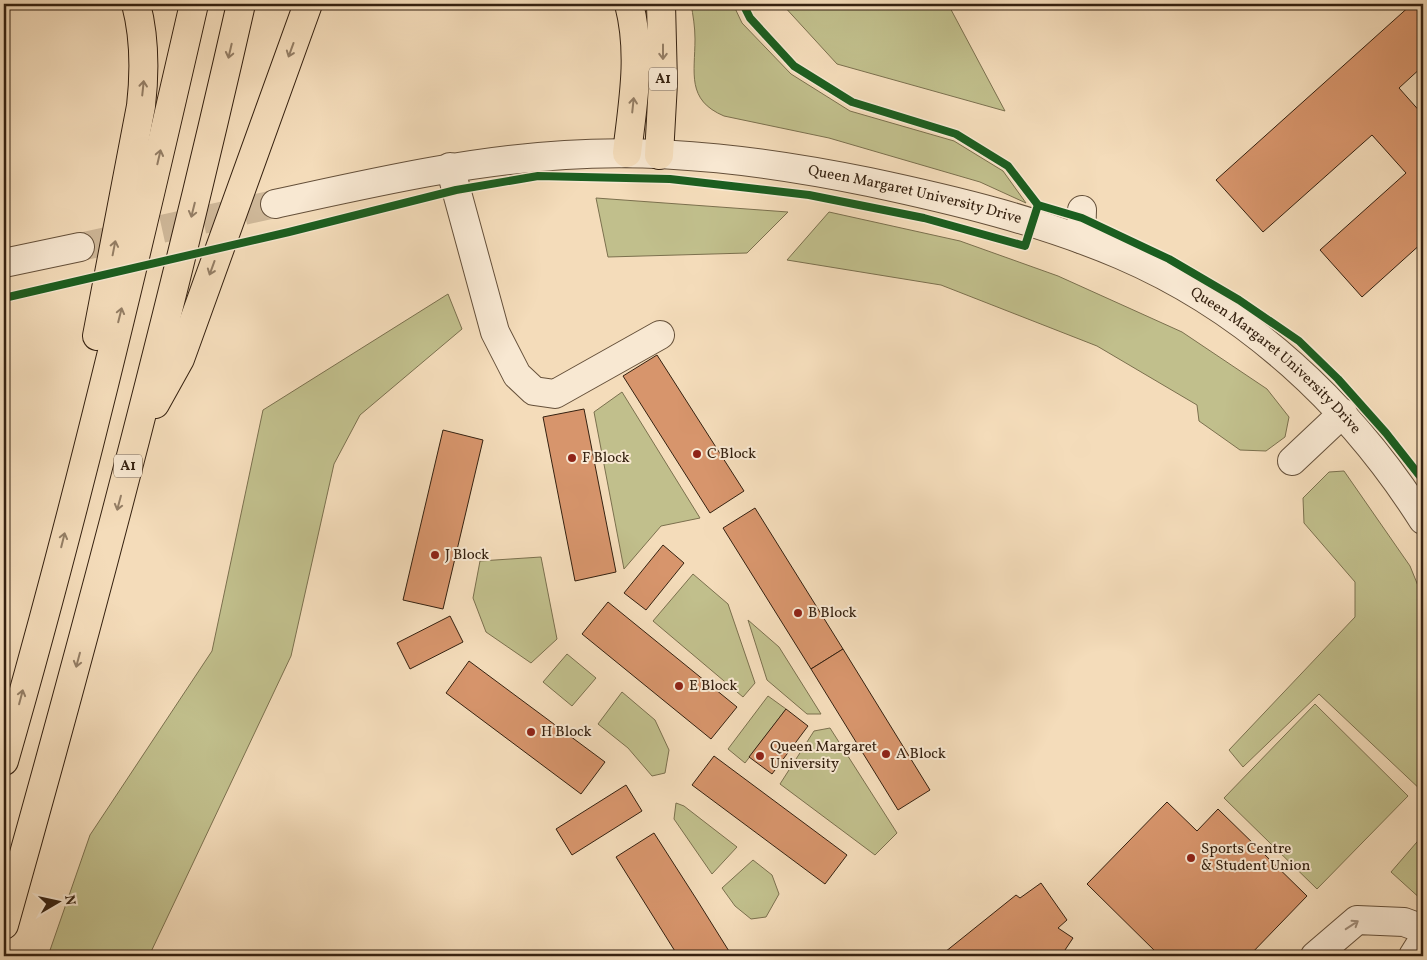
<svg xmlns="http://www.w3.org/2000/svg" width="1427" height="960" font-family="Vollkorn,serif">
<rect width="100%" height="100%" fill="#f4dcba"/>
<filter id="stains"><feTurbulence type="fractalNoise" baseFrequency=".004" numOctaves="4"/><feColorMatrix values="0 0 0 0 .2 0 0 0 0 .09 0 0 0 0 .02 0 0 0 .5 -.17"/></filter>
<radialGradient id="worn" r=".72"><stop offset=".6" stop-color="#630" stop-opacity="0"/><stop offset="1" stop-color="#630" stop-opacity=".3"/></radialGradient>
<g fill="#c1bf8c" stroke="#7b704e">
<path d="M691,4H733L742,23L791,74L850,111L954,141L1003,171L1026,203L980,182L829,138L724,116C686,100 695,73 695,39C695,27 693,15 691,4Z"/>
<path d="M782,4H948L1005,111L837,64Z"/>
<path d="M596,198L788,212L747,253L608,257Z"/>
<path d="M829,212L960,241L1058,276L1182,332L1267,389L1289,417L1285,437L1266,451L1240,450L1199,421L1197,405L1097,346L941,285L787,260Z"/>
<path d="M448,294L462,329L360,415L334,464L291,656L149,956H48L90,835L212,651L263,410Z"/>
<path d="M622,392L700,518L661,526L624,569L594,412Z"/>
<path d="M1344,471L1410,566L1423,598V792L1319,694L1243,767L1229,750L1355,617V582L1304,523L1303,498L1329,472Z"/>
<path d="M541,557L557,639L531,663L486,632L473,598L480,561Z"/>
<path d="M693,574L728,604L755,683L743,697L653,621Z"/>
<path d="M748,620L779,647L821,714H807L767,680Z"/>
<path d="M567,654L596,678L572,706L543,682Z"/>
<path d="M622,692L655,720L669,750L665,773L652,776L628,748L598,724Z"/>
<path d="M768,696L786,709L745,763L728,749Z"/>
<path d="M1315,704L1408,796L1317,889L1224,798Z"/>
<path d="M830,728L897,833L875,855L780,784L814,731Z"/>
<path d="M676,803L684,806L737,847L712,874L674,819Z"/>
<path d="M1423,835V901L1391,872Z"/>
<path d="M753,860L772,875L779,894L766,917L751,919L735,906L722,888Z"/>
</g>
<g fill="#d7956c" stroke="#352110">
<path d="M1412,4H1421L1423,6V66L1399,88L1423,115V242L1362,297L1320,250L1406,173L1372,135L1263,232L1216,180Z"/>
<path d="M657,355L744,491L710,513L623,376Z"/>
<path d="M584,409L616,572L575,581L543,417Z"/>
<path d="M443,430L483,440L443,609L403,600Z"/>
<path d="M755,508L843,649L811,669L723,528Z"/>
<path d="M663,545L684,563L646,610L624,593Z"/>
<path d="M608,602L737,707L711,739L582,634Z"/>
<path d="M450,616L463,642L410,669L397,643Z"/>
<path d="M843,649L930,790L898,810L811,669Z"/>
<path d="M469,661L605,762L581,794L446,693Z"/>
<path d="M786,709L808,726L772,774L749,757Z"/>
<path d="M714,756L847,855L825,884L692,785Z"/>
<path d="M626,785L642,811L572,855L556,829Z"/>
<path d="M1167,802L1197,831L1218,809L1307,896L1249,956H1160L1087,884Z"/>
<path d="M654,833L697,900L732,956H678L616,857Z"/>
<path d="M1041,883L1067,920L1058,928L1073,938L1061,956H940L1016,895L1020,898Z"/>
<path d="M1259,951L1265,956H1255Z"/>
</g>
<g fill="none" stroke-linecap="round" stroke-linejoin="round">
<path stroke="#ceb798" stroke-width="28" stroke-dasharray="28 14" stroke-linecap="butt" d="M80,247L275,204"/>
<defs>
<g id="minor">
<path d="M450,167L495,332L517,375L534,391L555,394L660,335"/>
<path id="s1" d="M275,204C372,183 466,161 565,155C666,148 770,162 869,182C954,200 1041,221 1121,255C1247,309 1350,405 1423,520"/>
<path d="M1081,239L1082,210"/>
<path d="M4,263L80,247"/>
<path d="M1292,461L1343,413"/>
<path d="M1315,956L1357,920L1404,922L1423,929"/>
<path d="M1413,956L1423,940"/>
</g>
<g id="major">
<path d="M627,153C633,102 642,54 629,4"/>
<path d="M659,155L663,83L661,4"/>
<path d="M97,336L141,106C145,71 145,38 136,4"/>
<path d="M155,404L180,359L308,4"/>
<path d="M4,761C76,511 136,257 194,4"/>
<path d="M4,925C90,620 171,313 241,4"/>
</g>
</defs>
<use href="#minor" stroke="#65503a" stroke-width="30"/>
<use href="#major" stroke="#352110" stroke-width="30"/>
<use href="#minor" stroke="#f8e8d2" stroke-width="28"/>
<use href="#major" stroke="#f4dcba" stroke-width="28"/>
<defs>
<g id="cycleway">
<path d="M743,4L750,18L794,66L852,102L956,134L1008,166L1038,205L1082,218L1169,259L1239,300L1299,341L1338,379L1386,433L1423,480"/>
<path d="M4,298L289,232L456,190L538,176L670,179L809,195L924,218L1025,246L1038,205"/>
</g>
</defs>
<use href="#cycleway" stroke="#f8e8d2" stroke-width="11"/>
<use href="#cycleway" stroke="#1b5e20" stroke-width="8"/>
</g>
<defs><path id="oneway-shaft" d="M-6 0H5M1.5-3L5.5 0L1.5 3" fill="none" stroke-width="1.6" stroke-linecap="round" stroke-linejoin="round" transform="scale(1.25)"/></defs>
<g stroke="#947e65">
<use href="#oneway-shaft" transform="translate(291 50) rotate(110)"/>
<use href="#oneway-shaft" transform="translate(230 51) rotate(103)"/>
<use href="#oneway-shaft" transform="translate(663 52) rotate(90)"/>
<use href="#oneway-shaft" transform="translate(143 88) rotate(-84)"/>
<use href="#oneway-shaft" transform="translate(633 105) rotate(-84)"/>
<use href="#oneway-shaft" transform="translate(159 157) rotate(-77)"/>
<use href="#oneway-shaft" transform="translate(193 210) rotate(104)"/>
<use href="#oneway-shaft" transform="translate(114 248) rotate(-79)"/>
<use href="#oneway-shaft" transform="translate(212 268) rotate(110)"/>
<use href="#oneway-shaft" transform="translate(120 315) rotate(-76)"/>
<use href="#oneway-shaft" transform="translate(119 503) rotate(105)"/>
<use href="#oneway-shaft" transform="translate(63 540) rotate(-76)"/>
<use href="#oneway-shaft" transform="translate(78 660) rotate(105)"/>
<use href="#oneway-shaft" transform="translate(21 697) rotate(-75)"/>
</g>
<use stroke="#a08e7b" href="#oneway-shaft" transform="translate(1352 925) rotate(-33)"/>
<g fill="#8f2418" stroke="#f8e8d2" stroke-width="2">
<circle cx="697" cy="454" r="5"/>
<circle cx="572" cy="458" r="5"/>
<circle cx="435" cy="555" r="5"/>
<circle cx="798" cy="613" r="5"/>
<circle cx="679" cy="686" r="5"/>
<circle cx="531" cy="732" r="5"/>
<circle cx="886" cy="754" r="5"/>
<circle cx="760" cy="756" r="5"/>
<circle cx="1191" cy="858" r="5"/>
</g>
<g text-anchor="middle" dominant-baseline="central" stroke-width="4" stroke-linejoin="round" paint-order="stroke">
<g fill="#f8e8d2" stroke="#705d4a" stroke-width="1">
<rect x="649" y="67.5" width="28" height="23" rx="4"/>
<rect x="114" y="454.5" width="28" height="23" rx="4"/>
</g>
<g font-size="14" font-weight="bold" fill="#352110">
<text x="663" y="79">A1</text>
<text x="128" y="466">A1</text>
</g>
<g font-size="15" fill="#352110" stroke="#f8e8d2">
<text stroke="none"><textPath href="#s1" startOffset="648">Queen Margaret University Drive</textPath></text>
<text stroke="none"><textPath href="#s1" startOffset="1052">Queen Margaret University Drive</textPath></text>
</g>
<g font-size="15" fill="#352110" stroke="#f8e8d2" text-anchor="start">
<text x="707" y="454">C Block</text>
<text x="582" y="458">F Block</text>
<text x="445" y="555">J Block</text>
<text x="808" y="613">B Block</text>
<text x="689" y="686">E Block</text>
<text x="541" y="732">H Block</text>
<text x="770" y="747">Queen Margaret<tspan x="770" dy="17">University</tspan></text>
<text x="896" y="754">A Block</text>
<text x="1201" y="849">Sports Centre<tspan x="1201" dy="17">&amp; Student Union</tspan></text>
</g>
</g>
<rect width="1427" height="960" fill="none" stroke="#f4dcba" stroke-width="20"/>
<rect x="5" y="5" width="1417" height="950" fill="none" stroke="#352110" stroke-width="2.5"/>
<rect x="10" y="10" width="1407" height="940" fill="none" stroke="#352110"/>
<g transform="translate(58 902) rotate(81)" stroke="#f8e8d2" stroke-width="4" paint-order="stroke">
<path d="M0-4L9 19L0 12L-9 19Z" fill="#352110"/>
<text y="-8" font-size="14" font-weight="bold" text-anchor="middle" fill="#352110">N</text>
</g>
<rect width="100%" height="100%" filter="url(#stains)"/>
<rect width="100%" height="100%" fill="url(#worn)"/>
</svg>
